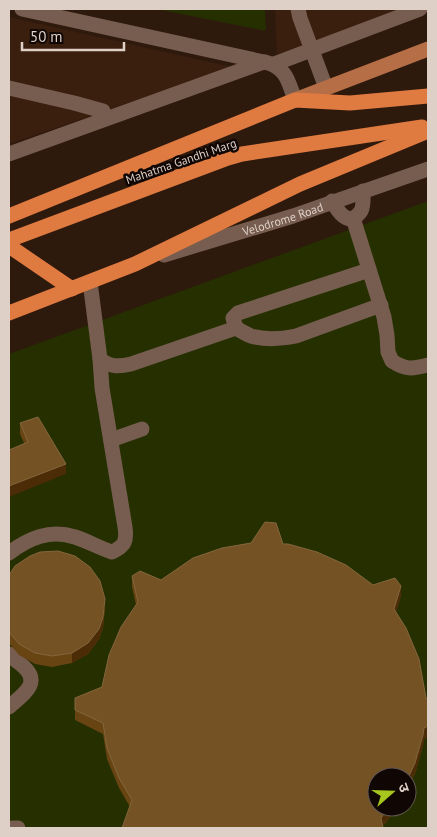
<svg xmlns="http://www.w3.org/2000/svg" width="437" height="837" font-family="'PT Sans','Noto Sans Devanagari',sans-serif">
<rect width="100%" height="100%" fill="#2e190d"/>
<g fill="#3a1f0f">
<path d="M275,9H428V10L277,54Z"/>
<path d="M9,17L232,67L9,144Z"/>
</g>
<g fill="#252f00" fill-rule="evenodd">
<path d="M156,9H265L266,31Z"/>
<path d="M428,201V828H9V354ZM377,777H407V807H377Z"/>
</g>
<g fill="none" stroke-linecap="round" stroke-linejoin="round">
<g stroke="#765d4f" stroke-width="15">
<path d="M298,9L300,18L326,88"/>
<path d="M265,62C287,68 288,81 295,100"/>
<path d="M274,64L420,9"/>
<path d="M9,88L74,103L103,111"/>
<path d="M9,154L264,62L22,9"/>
<path d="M332,201C337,209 345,224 356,217C357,215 360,213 361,211C364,205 363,197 363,191"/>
<path d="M353,218L384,317L387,335L388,352L392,361C406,370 412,369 428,365"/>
<path id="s1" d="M164,255L293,216L428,169"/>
<path d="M236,328C241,331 246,334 251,336C265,340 281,339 296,336L381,305"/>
<path d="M100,359C110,367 118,367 131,364L236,328L233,318L238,313L369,270"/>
<path d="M111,440L142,429"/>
<path d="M9,553C29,538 50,529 75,537C88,541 99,548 112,552C125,546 127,541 125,527L102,388L100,359L90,282"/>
<path d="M9,654C13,659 19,662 24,667C42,684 21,696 9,707"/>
<path d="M12,828H18"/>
</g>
<path stroke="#b56e46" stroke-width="15" d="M295,100L428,49"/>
<g stroke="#df7a40" stroke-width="15">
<path d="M9,216L295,100L350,103L428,96"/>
<path d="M9,240L228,158L242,154L422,127"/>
<path d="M9,246L72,289"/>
<path d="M9,313L135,264L300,184L428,131"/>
</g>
</g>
<g fill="#674411">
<path d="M20,423L66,474L24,443L20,434Z"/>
<path d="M283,544L373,585L401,596L396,612L426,698L428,699V737L424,739L423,746L415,774L377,807H398L383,826L130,807L119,788L107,759L103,734L75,720V698L102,687L136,605L132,587V576L161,580Z"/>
<path d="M9,575L105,609L103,628L99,639L88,654L72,663L52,667L35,664L19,655L9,643Z"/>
</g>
<g fill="#4b2c07">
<path d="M66,464V474L9,497V486Z"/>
<path d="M401,586V596L394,619V609Z"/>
<path d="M105,599L103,628L99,639L88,654L72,663V653Z"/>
<path d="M428,726V737L424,739L423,746L415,774L407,791V780L424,728Z"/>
<path d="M389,807H398L381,828V818Z"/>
</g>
<g fill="#745224" stroke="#84663e">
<path d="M38,417L66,464L9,486V450L28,442L20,423Z"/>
<path d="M265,522L276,523L283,544H288L317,552L346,565L373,585L395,578L401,586L394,609L406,628L419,659L426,698L428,699V726L424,728L423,735L415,763L407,780V777H377V807H389L381,818L383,828H122L132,800L119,778L107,748L103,723L75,710V698L102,687L109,655L121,627L138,602L132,576L140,571L161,580L193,558L222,548L251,543Z"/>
<path d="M58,551L75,556L90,567L100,581L105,599L103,617L99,629L88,643L72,653L52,656L35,653L19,644L9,632V575L15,566L30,556L40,552Z"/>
</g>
<g text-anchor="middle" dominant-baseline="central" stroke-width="5" stroke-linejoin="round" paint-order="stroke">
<g font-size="12" fill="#decfc7" stroke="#100704">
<text transform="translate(181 161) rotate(-19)">Mahatma Gandhi Marg</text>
<text stroke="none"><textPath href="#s1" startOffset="124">Velodrome Road</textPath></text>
</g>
</g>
<rect width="437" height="837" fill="none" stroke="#decfc7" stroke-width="20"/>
<g transform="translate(392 792) rotate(70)"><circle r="24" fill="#100704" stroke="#625752"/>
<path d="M0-4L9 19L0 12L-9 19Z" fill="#a7c71e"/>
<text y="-8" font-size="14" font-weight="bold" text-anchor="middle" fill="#decfc7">उ</text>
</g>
<path d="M22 42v8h102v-8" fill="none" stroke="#decfc7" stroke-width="2.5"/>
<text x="30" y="42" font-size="15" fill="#decfc7" stroke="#100704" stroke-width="4" paint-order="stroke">50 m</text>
</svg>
